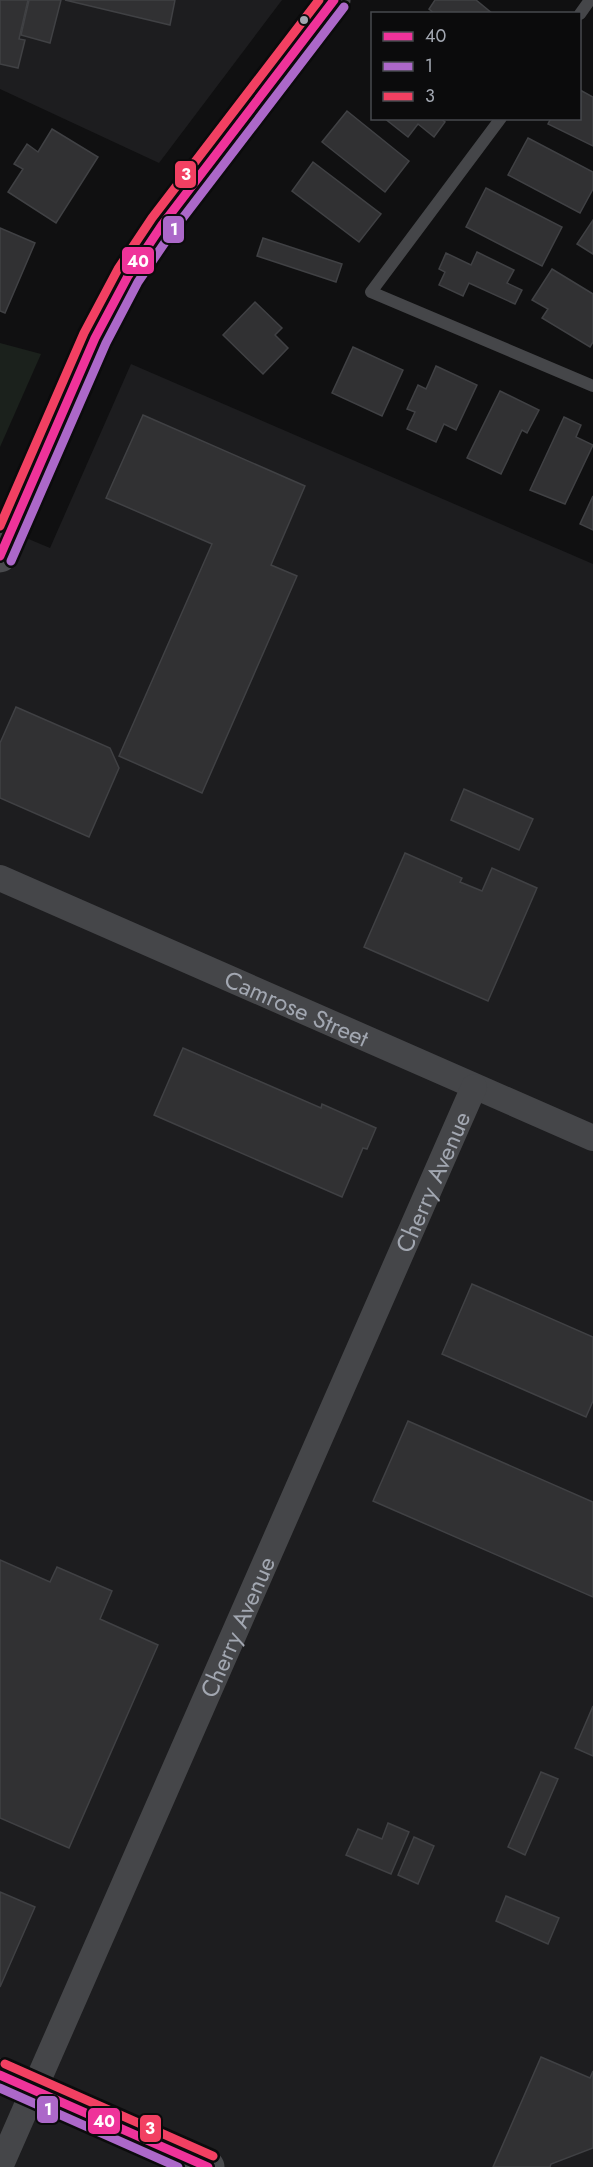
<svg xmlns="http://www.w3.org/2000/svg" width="593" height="2167" font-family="Jost,sans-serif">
<rect width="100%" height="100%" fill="#101011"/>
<g fill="#1d1d1f">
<path d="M0,0H282L159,163L0,89Z"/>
<path d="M131,364L593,564V2167H0V527L50,548Z"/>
</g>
<path fill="#1b211c" d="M0,343L41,354L0,447Z"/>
<g fill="#313133" stroke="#404144" stroke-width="1.5">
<path d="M0,0H28L19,39L25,40L18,68L0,64Z"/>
<path d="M29,0H61L50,43L21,35Z"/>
<path d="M65,0H175L170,25Z"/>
<path d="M435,0H476L493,14H435L429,9Z"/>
<path d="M580,90L593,97V146L548,124L551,118H580Z"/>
<path d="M347,111L409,161L385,192L322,142Z"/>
<path d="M384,118H440L445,122L434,137L418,124L408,137Z"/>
<path d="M52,129L98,157L56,223L8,192L23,169L14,164L27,144L38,152Z"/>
<path d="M528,138L593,172V189L580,213L508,175Z"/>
<path d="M313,162L381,214L359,242L292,191Z"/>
<path d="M486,188L562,227L542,266L466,227Z"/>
<path d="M593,220V254L577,244Z"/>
<path d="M0,228L35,243L5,313L0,311Z"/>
<path d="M263,238L342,264L336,282L257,256Z"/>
<path d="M477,252L514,270L507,283L522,290L515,304L469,283L463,296L439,285L445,272L439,269L446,253L471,265Z"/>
<path d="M552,269L593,294V342L590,347L542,318L548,309L532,300Z"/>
<path d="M255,302L282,328L275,335L288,348L263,374L223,335Z"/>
<path d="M353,347L403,370L382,416L332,393Z"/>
<path d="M436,366L477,385L456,430L444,424L436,442L407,429L415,412L407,409L418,385L426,389Z"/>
<path d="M500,391L539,410L527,433L522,430L501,474L467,458Z"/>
<path d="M143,415L305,486L271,565L297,576L202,793L119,756L212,544L106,498Z"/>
<path d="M564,417L581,425L576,437L593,445L565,504L530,490Z"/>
<path d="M593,496V530L580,524Z"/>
<path d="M16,707L110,748L119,768L89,837L0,798V743Z"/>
<path d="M464,789L533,819L519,850L451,820Z"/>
<path d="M405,853L462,878L460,882L482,891L492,868L537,888L488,1001L364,947Z"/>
<path d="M183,1048L321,1108L322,1104L376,1128L367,1149L363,1148L342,1197L154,1115Z"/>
<path d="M472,1284L593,1337V1401L586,1417L442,1354Z"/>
<path d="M408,1421L593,1502V1597L373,1501Z"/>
<path d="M0,1560L50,1582L57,1567L112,1591L100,1619L158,1645L69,1848L0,1818Z"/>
<path d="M593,1706V1756L575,1748Z"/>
<path d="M541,1772L558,1779L525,1855L508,1847Z"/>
<path d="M388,1823L409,1832L391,1874L346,1855L358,1829L382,1839Z"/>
<path d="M414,1837L434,1846L418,1884L398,1875Z"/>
<path d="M0,1892L35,1907L0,1987Z"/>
<path d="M506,1896L559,1918L548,1944L496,1921Z"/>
<path d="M541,2057L590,2078L593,2071V2148L551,2164L550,2167H493Z"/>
</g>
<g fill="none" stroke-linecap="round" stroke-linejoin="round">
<g stroke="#454649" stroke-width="12">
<path d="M580,14L590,0"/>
<path d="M501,118L371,292L593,386"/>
</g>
<g stroke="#454649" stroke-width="26">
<path id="s1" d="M0,878L593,1138"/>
<path id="s2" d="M0,2167L474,1087"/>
</g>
<g stroke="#494a4d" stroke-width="33">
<path d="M0,556L95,338L128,276L162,225L334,0"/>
<path d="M0,2075L208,2167"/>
</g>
<defs>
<g id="bus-1">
<path d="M0,556L95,338L128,276L162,225L334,0"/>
<path d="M0,2075L208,2167"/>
</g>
<g id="bus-2">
<path d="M11,561L106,343L138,282L172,232L344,7"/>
<path d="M0,2088L178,2167"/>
</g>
<g id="bus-3">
<path d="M0,526L84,333L118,269L152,218L319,0"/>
<path d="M5,2064L213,2156"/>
</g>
</defs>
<use href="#bus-1" stroke="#0b0b0c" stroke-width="14"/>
<use href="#bus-2" stroke="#0b0b0c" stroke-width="14"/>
<use href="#bus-3" stroke="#0b0b0c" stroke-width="14"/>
<use href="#bus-1" stroke="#ef339a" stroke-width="9"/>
<use href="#bus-2" stroke="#ac68c9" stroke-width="9"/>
<use href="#bus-3" stroke="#f24062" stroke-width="9"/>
</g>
<circle fill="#a2a7b1" stroke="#0b0b0c" stroke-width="2" cx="304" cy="20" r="5"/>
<g text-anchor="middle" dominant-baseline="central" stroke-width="5" stroke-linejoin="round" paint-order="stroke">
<g font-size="24" fill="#a2a7b1" stroke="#0b0b0c">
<text stroke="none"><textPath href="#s1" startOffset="324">Camrose Street</textPath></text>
<text stroke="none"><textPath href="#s2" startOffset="1076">Cherry Avenue</textPath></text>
<text stroke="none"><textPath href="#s2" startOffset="590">Cherry Avenue</textPath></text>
</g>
</g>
<g stroke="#0b0b0c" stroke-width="2">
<rect x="174" y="160" width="23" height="29" rx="6" fill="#f24062"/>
<rect x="162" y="215" width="23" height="29" rx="6" fill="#ac68c9"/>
<rect x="121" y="246" width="34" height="29" rx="6" fill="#ef339a"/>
<rect x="36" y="2095" width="23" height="29" rx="6" fill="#ac68c9"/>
<rect x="87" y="2107" width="34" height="28" rx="6" fill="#ef339a"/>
<rect x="139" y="2114" width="23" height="29" rx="6" fill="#f24062"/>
</g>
<g font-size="16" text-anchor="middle" font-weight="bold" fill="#fff">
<text x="186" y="180">3</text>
<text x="174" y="235">1</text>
<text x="138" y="267">40</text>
<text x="48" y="2115">1</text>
<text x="104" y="2127">40</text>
<text x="150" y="2134">3</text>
</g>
<rect x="371" y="12" width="210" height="108" fill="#0b0b0c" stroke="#47494e" stroke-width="1.5"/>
<rect x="383" y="32" width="30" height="9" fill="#ef339a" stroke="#47494e" stroke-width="1.5"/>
<text x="425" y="42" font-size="18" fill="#a2a7b1">40</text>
<rect x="383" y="62" width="30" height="9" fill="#ac68c9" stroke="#47494e" stroke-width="1.5"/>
<text x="425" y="72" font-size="18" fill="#a2a7b1">1</text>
<rect x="383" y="92" width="30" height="9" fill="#f24062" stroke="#47494e" stroke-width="1.5"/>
<text x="425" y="102" font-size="18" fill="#a2a7b1">3</text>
</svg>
